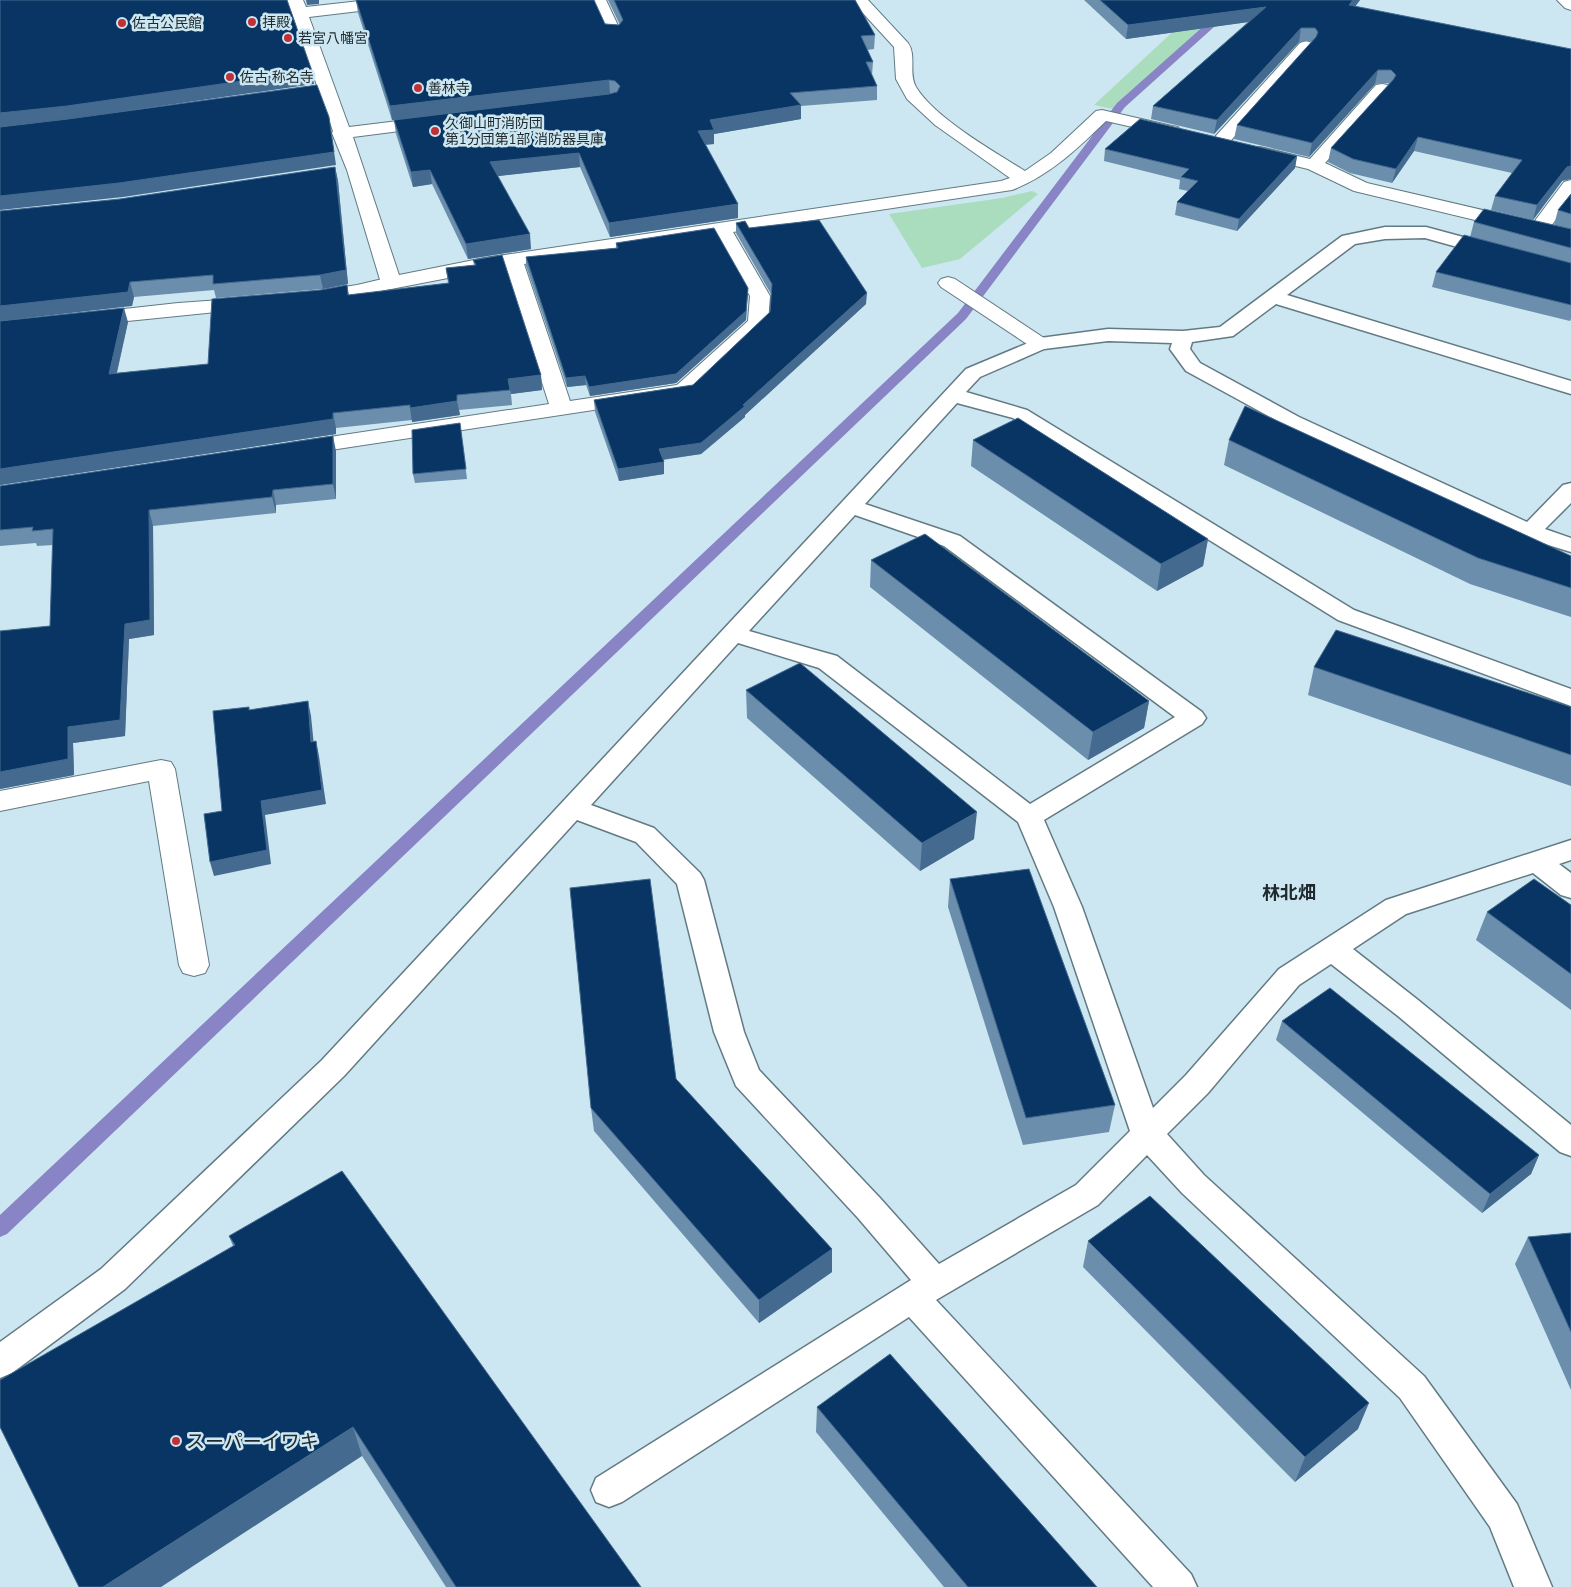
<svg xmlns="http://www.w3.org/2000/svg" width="1571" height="1587" font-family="'PT Sans','Noto Sans JP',sans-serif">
<rect width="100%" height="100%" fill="#cce7f1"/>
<g fill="#a9ddbe">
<path d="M1207,0H1233L1113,109L1094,105Z"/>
<path d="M1032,191L1038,194L960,259L922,268L889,214L1002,198Z"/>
</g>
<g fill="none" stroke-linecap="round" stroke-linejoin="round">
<path fill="#8984c5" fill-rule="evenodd" d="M1233,0H1244L1125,107L966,319L7,1234L0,1237V1215L958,313L1117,103Z"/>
<defs>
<path id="service" d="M1385,227H1426L1500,247L1502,251L1500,255L1493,257L1425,238L1385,239L1355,244L1287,295L1571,381V394L1276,304L1233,336L1192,342L1190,349L1200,363L1299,417L1527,522L1563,485L1571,483V503L1545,529L1571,538V552L1522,537L1285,425L1186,371L1170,349L1172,343L1108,341L1044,349L980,377L966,392L1027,410L1354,610L1571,689V706L1338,620L1013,418L957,403L865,504L960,536L1202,712L1206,718L1202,724L1044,820L1082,907L1153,1108L1186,1075L1279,969L1386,900L1571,840V860L1559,864L1571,873V898L1561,895L1533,873L1406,914L1353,949L1418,1000L1571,1125V1156L1560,1152L1398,1016L1331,964L1299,985L1208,1093L1167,1134L1204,1175L1424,1376L1517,1504L1552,1587H1514L1490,1527L1400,1398L1182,1193L1147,1155L1098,1205L936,1300L1191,1574L1197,1587H1153L909,1317L622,1502L609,1507L596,1502L591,1490L596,1478L911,1280L858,1218L736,1086L714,1032L677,884L636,842L577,820L344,1076L125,1289L12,1373L0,1378V1342L101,1269L322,1060L966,369L1040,338L1108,329L1183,331L1220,327L1342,236ZM855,515L944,546L1175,717L1030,804L837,656L749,631ZM738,643L819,668L1018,822L1054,907L1130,1131L1076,1185L939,1264L880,1198L759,1070L744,1032L704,880L700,873L654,828L591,805Z"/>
<g id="minor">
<path d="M287,0H303L306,7L369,0H418L416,3L410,5L309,17L349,127L431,117L437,118L440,122L437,126L431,127L353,137L399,275L484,258L1001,181L1010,178L935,125L907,99L896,79L894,47L851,0H868L908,43C917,56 908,73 916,87C935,118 993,151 1025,171L1051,153L1096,111L1102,110L1172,126L1178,127L1181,131L1178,135L1172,136L1106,121C1077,149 1049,176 1012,190L733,232L770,296L768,323L692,395L298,455L290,453L287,448L290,443L549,404L505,267L391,289L384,287L381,283L347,170L332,133L333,131ZM715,235L750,296L748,321L677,385L570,401L524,264Z"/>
<path d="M590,0H606L622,34L620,37H608Z"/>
<path d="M1306,41L1312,43L1314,46L1312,49L1226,146L1220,147L1214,146L1211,142L1214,138L1300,43Z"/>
<path d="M1382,84L1388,85L1391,89L1388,93L1325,163L1367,183L1534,222L1564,182L1571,180V199L1551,226L1571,231V243L1354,191L1308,169L1254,156L1251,152L1254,148L1260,147L1310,159L1376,85Z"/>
<path d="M948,277L955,279L1047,340L1050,344L1047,348L1040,350L1033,348L941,287L938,283L941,279Z"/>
<path d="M161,760L171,762L175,769L209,965L205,973L194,976L183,973L179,965L149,781L0,811V791Z"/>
</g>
<g id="tertiary">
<path d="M1557,0H1571V10L1565,8Z"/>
<path d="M391,277L398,279L401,283L398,287L357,297L312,304L305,302L302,298L305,294L312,292L357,285Z"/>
<path d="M249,298L256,300L259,304L256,308L88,325L81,323L78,319L81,315L88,313L178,303Z"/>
</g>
</defs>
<use href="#service" stroke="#627a83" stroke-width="3"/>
<use href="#minor" stroke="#627a83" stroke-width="2"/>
<use href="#tertiary" stroke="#627a83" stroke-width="2"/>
<use href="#service" fill="#fff" fill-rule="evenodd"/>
<use href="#minor" fill="#fff" fill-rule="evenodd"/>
<use href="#tertiary" fill="#fff" fill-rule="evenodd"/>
</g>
<g fill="#6a8eab">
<path d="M356,0L619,25H620L608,0H855L875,35L874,49L867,50L873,62L872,75L877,86V100L801,106V119L714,134V144L705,145L738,218L610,237L580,167L497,176L531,249L468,259L432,184L413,187L396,134L394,120H392L358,13Z"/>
<path d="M1084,0H1360L1355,6L1562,181L1533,220L1491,210L1495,196L1512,173L1414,151L1392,183L1350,173L1328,162L1331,148L1389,84L1388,83L1375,84L1309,157L1234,139L1237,125L1312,41L1299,42L1214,134L1151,119L1153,106L1248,22L1126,39Z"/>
<path d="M1105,149L1297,156L1295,168L1237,231L1175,215L1177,202L1188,191L1179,189L1180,180L1104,161Z"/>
<path d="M335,167L338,181L348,284L323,289L216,298L214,290L134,297L132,306L120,199Z"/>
<path d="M1571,194V319L1570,321L1432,287L1436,272L1470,237L1474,222L1554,225L1558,210Z"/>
<path d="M736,223L749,228L866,304L745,415V417L701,454L663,460L664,462V474L619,481L595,412L594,400L693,385L770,312L771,294L736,233Z"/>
<path d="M616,243L748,288L746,320L676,383L590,396L586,385L567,387L526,266V257L616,248Z"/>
<path d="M473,260L541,375L542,390L511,394L512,405L459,410L460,415L412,422V420L336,428V434L0,485V321L128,322L117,373L208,364L321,290L347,285L349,295L448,283L446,268L474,265Z"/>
<path d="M460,423L467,479L415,483L413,474Z"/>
<path d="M973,440L1208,539L1203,566L1157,591L971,466Z"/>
<path d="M1229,440L1571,556V617L1470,584L1224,465Z"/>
<path d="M336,451V499L276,505V513L153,526L154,635L129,639L125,736L73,743L74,775L0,789V631L50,626L53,545L37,546L36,543L0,546V486Z"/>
<path d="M871,560L1149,701L1144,728L1088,760L870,587Z"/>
<path d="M1314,667L1571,707V786L1308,695Z"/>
<path d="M746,690L974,839L920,871L747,718Z"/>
<path d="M950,879L1115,1105L1109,1132L1023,1145L948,907Z"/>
<path d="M1571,905V1010L1476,940L1487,912Z"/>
<path d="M1282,1021L1539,1155L1531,1174L1482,1213L1276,1040Z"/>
<path d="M676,1079L832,1249V1272L759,1323L594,1131L591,1108Z"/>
<path d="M1571,1233V1390L1515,1264L1528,1237Z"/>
<path d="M229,1236L641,1587H446L362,1456L233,1246Z"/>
<path d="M1088,1241L1358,1429L1295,1482L1083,1267Z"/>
<path d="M817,1407L1097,1587H944L816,1432Z"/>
</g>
<g fill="#446a8f">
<path d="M306,0H319V4L307,5Z"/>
<path d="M1353,0H1360L1347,18L1349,5Z"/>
<path d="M1266,7L1263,20L1126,39L1128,25Z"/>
<path d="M1301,28L1299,42L1214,134L1217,120Z"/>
<path d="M1378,70L1375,84L1309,157L1312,143Z"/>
<path d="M312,71L314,84L71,119L0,127V113Z"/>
<path d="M609,80L610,94L392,120L390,106Z"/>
<path d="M801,105V119L714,134V144L698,145V131L710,120Z"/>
<path d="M329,117L336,165L123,197L0,210V196Z"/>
<path d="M1418,137L1414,151L1392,183L1396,169Z"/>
<path d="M579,153L580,167L491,177L490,162Z"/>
<path d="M1297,156L1295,168L1237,231L1239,219Z"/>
<path d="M1571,166V179L1562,181L1533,220L1537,205L1567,167Z"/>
<path d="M335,167L338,181L348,284L323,289L320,275Z"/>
<path d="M430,170L432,184L413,187L411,172Z"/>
<path d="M738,204V218L610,237L609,223Z"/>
<path d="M530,234L531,249L468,259L466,244Z"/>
<path d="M130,282L134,297L132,306L0,321V306Z"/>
<path d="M748,288L746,320L676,383L590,396L589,387Z"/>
<path d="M867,293L866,304L745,415V417L701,454L659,460V449L743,405Z"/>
<path d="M124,308L128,322L113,389L109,374Z"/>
<path d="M541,375L542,390L511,394L508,379Z"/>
<path d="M585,376L586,385L567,387L566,378Z"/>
<path d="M457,401L460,415L412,422L410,408Z"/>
<path d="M333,413L336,428V434L0,485V469Z"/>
<path d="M333,436L336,451V499L333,484Z"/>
<path d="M664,462V474L619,481L618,469Z"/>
<path d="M273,490L276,505V513L272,497Z"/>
<path d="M149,510L153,526L154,635L129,639L125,736L73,743L74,775L0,789V772L68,727L125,624Z"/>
<path d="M1208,539L1203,566L1157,591L1161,564Z"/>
<path d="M308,701L311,716L315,756L311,742Z"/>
<path d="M1149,701L1144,728L1088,760L1093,732Z"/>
<path d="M316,741L319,756L326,804L265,815L271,864L214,876L210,862L261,801Z"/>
<path d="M977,812L974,839L920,871L922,843Z"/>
<path d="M1539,1155L1531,1174L1482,1213L1490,1194Z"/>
<path d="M832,1249V1272L759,1323V1300Z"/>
<path d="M1369,1403L1358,1429L1295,1482L1305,1457Z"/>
<path d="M353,1427L362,1456L161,1587H103Z"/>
</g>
<g fill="#093565" stroke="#446a8f">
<path d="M0,0H287L312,71L67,106L0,113Z"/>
<path d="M356,0H594L605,24L619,25L623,20L614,0H855L875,35L861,36L873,62H866L877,86L790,93L801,105L710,120L714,130L698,131L738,204L609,223L579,153L490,162L530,234L466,244L430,170L411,172L394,120L609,94L617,92L620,86L615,81L609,80L390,106Z"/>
<path d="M1100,0H1353L1349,5L1571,49V166L1567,167L1537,205L1495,196L1522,160L1418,137L1396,169L1353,159L1331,148L1393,80L1396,75L1391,70H1378L1312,143L1237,125L1316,37L1318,32L1315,28H1301L1217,120L1153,106L1266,7L1128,25Z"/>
<path d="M317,85L329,117L334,152L119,183L0,196V127L68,119Z"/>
<path d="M1140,119L1297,156L1239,219L1177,202L1198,181L1181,177L1189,169L1105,149Z"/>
<path d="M335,167L346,270L320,275L213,284V275L130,282L128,292L0,306V211L120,199Z"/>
<path d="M1571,194V214L1558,210Z"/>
<path d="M1484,209L1571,229V248L1474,222Z"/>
<path d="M819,220L867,293L743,405L745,406L701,443L659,449L664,462L618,469L594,400L693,385L770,312L772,284L736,223L745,221L749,228Z"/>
<path d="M714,228L748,288L746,311L676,374L589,387L585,376L566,378L526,257L618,248L616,243Z"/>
<path d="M1464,235L1571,263V305L1436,272Z"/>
<path d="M502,255L541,375L508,379L510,390L457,395V401L410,408V405L333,413V419L0,469V321L124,308L109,374L208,364L212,299L321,290L347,285L348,295L449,283L446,268L476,265L473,260Z"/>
<path d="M1245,406L1571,556V588L1478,558L1229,440Z"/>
<path d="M1018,418L1208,539L1161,564L973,440Z"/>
<path d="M460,423L466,469L413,474L412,430Z"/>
<path d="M333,436V484L273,490L272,497L149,510L150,620L125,624L120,720L68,727V759L0,772V631L50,626L53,529L32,531L33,527L0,530V486Z"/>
<path d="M925,534L1149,701L1093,732L871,560Z"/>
<path d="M1336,630L1571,707V755L1314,667Z"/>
<path d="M800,663L977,812L922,843L746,690Z"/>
<path d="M308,701L311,742L316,741L322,790L261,801L267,850L210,862L204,814L222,811L213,711L249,707V710Z"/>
<path d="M1029,869L1115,1105L1026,1118L950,879Z"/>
<path d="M650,879L676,1079L832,1249L759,1300L591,1108L570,888Z"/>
<path d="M1534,879L1571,905V974L1487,912Z"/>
<path d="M1330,988L1539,1155L1490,1194L1282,1021Z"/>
<path d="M342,1171L641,1587H456L353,1427L103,1587H79L0,1427V1380L235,1245L229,1236Z"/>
<path d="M1150,1196L1369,1403L1305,1457L1088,1241Z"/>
<path d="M1571,1233V1332L1528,1237Z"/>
<path d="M890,1354L1097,1587H968L817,1407Z"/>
</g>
<g fill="#c03036" stroke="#cce7f1" stroke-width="2">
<circle cx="252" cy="22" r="5"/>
<circle cx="122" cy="23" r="5"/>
<circle cx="288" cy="38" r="5"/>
<circle cx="230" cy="77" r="5"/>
<circle cx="418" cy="88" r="5"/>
<circle cx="435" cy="131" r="5"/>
<circle cx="176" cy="1441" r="5"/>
</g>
<g text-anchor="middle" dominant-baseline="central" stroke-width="5" stroke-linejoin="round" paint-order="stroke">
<g font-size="14" fill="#202a2e" stroke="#cce7f1" text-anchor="start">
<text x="262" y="22">拝殿</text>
<text x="132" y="23">佐古公民館</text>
<text x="298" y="38">若宮八幡宮</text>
<text x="240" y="77">佐古 称名寺</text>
<text x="428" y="88">善林寺</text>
<text x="445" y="123">久御山町消防団<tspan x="445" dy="16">第1分団第1部 消防器具庫</tspan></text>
</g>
<g font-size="18" font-weight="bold" fill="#202a2e" stroke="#cce7f1">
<text x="1289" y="892">林北畑</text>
</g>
<g font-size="19" fill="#202a2e" stroke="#cce7f1" text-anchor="start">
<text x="186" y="1441">スーパーイワキ</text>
</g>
</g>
</svg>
